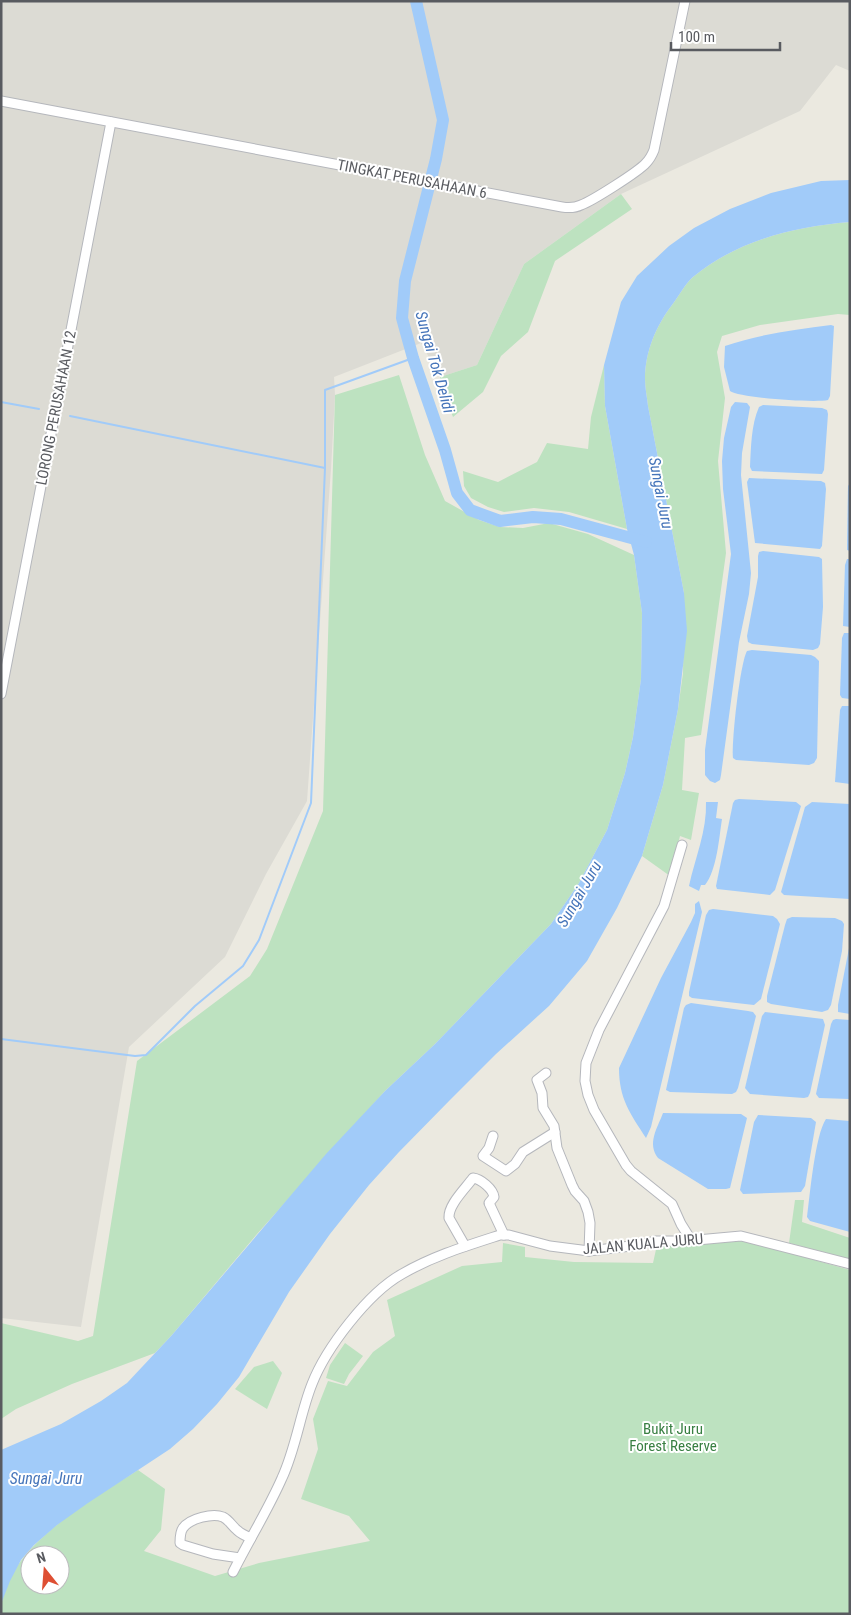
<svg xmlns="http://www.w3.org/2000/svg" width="851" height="1615" font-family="'Roboto Condensed',sans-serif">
<rect width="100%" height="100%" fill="#ebe9e0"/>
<path fill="#dcdbd4" d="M1,1H850V71L836,65L800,111L621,194L524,264L477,365L440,377L421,343L334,377L335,395L331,469L307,801L266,874L225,957L129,1047L81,1327L1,1318Z"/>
<g fill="#bde2c0" fill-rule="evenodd">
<path d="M621,194L632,209L555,261L528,332L501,356L483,392L453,417L444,394L440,377L477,365L524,264Z"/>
<path d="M850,222V315L838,314L760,325L722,336L717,352L725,398L718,461L726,553L701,735L685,738L682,790L699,793L691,840L680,836L670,876L642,856L663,785L678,709L683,673L684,593L648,406C647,397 645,388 645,379C645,352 656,326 672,305C679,296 685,284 693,277C738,240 793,227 850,222Z"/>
<path d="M604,365L605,406L627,529L569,512L534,508L504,512L488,507L471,498L464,486L463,471L498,482L537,462L547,443L588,449L591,417Z"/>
<path d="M399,375L425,455L445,501L479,520L500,527L523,528L549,523L588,534L634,555L642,613L641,679L633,737L625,773L607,830L579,883L551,924L435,1044L385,1091L257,1234L172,1335L155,1353L72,1384L16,1409L1,1419V1323L78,1341L93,1336L137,1061L250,976L267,949L323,811L335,395Z"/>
<path d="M795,1200H804L802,1222L850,1238V1259L789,1243Z"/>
<path d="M743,1240L850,1270V1614H1C1,1549 90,1501 138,1470L165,1489L161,1530L144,1551L215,1576L259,1563L370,1541L349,1516L301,1499L318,1449L313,1419L328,1381L347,1386L373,1352L395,1336L387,1300L462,1266L502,1262L503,1243L525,1247V1257L574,1262L653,1263L657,1245ZM30,1555H60V1585H30Z"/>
<path d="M345,1343L363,1356L349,1374L344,1384L326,1378L330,1365Z"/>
<path d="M273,1361L282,1373L267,1409L235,1389L254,1367Z"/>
</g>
<g fill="#a1cbf9">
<path d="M850,180V222C793,227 738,240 693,277C685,284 679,296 672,305C656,326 645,352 645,379C645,388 647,397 648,406L684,593L687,631L678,709L663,785L642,856L617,908L587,961L549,1006L496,1054L449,1101L399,1152L369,1185L330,1234L289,1292L239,1377L217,1404L193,1429L170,1449L88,1503L57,1525L34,1545L21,1560L10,1581L1,1604V1450L61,1424L101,1401L127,1383L172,1335L326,1154L385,1091L435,1044L551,924L579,883L607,830L625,773L633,737L641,679L642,613L634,555L627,529L605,406L604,365L621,302L637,276L669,246L694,228L730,209L771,193L821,181Z"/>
<path d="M831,325L834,326L830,396L828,400C815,403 739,398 730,391L724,367L725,346C759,334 795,330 831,325Z"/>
<path d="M735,402L747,403L750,407L742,453L741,475L751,573L749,594L739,642L721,775L720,780L715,783L710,781L705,775V750L731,554L723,489L722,461L724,438L731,407Z"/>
<path d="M763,405L822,408L827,410L828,414L824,470L822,474L752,471L750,467C751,448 751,425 759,407Z"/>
<path d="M749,478L821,481L825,483L826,489L822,546L820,549L755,543L747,482Z"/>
<path d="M850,483V551L847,550V545L848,486Z"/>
<path d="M763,551L819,557L822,559L823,607L820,644L818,648L813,650L752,644L748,642L747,636L758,577V556L759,552Z"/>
<path d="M847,559H850V627L843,626L845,565Z"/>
<path d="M844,633H850V699L842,698L840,695L842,638Z"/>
<path d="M752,650L811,655L815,657L819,661L817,758L814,763L809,765L736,760L733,758C731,744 740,663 747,651Z"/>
<path d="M842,706H850V784L835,782L840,710Z"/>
<path d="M739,799L796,802L801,806L775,890L770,895L717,889L716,886L733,803L735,800Z"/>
<path d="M706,802H718L716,818L722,819C719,838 717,870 705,885H701L699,891L689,886C695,858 707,831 706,802Z"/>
<path d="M812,802L850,804V899L784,895L781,892L805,807Z"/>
<path d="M699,901L702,912L651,1127L646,1138C630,1113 619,1099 619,1068L661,978L691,922L695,913V904Z"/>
<path d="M713,909L773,916L777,919L780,924L761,999L754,1005L692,998L689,996V992L706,915L709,910Z"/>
<path d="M792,917L835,918L842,921L844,924L842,951L831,1005L828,1010L822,1012L771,1004L767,1002V996L785,925L787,919Z"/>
<path d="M850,943V1014L838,1012V1005Z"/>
<path d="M691,1003L748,1011L753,1012L756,1016L738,1088L736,1092L732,1094L670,1092L666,1090L684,1008L686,1005Z"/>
<path d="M765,1012L823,1019L825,1025L810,1093L808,1097L804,1098L750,1094L745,1088L762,1016Z"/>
<path d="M836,1019L850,1020V1099L819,1098L816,1094L831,1024L833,1020Z"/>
<path d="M663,1113L741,1114L747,1118L730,1188L726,1189H708L658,1158C647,1143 657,1129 663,1113Z"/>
<path d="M758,1115L811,1118L816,1122L805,1186L801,1192L743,1194L740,1190L754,1122Z"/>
<path d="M826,1119L850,1121V1232L810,1221L807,1217C810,1195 815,1135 826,1119Z"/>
</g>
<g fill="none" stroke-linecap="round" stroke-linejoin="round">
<g stroke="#a1cbf9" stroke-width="2">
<path d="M1,402L39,409"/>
<path d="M70,416L325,468"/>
<path d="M1,1039L135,1056L146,1055L195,1006L243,966L259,940L311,803L325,468V390L413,358"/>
</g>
<path stroke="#a1cbf9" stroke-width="12" d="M416,1L443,120L436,159L405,281L402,318L413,358L445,450L457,493L470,510L500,521L533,517L561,519L646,542"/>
<defs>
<g id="minor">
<path d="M1,101L562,207C568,208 575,208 581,205C592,201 638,172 646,163C650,159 652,155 654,150L685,1"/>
<path d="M1,694L111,122"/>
<path d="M682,845L664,906L599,1030L586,1063L585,1081L588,1095L594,1110L626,1165L631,1171L672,1204L681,1224L691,1240"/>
<path d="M546,1073L537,1080L542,1093L543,1108L554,1126L557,1148L572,1185L575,1191L584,1201L588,1212L590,1223L589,1251"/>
<path d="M493,1136L489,1148L483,1156L506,1171L515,1164L523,1152L555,1132"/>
<path d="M465,1246L449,1218C448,1205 465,1189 473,1178C481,1179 493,1189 494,1197L489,1203L504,1235"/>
<path d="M240,1558L213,1554L183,1545L180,1543C180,1538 180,1532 183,1528C190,1518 213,1513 223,1517C229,1520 232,1526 237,1530C241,1534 246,1536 251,1538"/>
<path d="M233,1572C249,1540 268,1510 282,1478C296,1448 300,1414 312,1384C326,1348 368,1293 402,1274C433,1256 466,1246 500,1235H509L550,1246L589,1251L639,1245L655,1241H686L741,1236L850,1264"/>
</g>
</defs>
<use href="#minor" stroke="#b5b7bc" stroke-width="11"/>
<use href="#minor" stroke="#fff" stroke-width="9"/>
</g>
<g text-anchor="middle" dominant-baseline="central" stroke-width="4" stroke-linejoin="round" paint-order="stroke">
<g font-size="15" fill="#595b60" stroke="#fff">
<text transform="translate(412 179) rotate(11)">TINGKAT PERUSAHAAN 6</text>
<text transform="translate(56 408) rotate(-79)">LORONG PERUSAHAAN 12</text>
<text transform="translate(643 1244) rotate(-5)">JALAN KUALA JURU</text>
</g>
<g font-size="15" fill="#387f42" stroke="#fff">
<text x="673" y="1429">Bukit Juru<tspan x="673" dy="17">Forest Reserve</tspan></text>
</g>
<g font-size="16" font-style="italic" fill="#4675ba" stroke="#fff">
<text transform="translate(435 362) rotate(74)">Sungai Tok Delidi</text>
<text transform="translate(661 493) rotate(79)">Sungai Juru</text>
<text transform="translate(579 894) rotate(-60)">Sungai Juru</text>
<text x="46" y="1478">Sungai Juru</text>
</g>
</g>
<rect width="851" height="1615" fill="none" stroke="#595b60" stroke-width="5"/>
<g transform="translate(45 1570) rotate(343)"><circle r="24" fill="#ffffff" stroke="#bdbdbf"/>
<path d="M0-4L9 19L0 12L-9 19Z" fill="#de4f33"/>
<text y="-8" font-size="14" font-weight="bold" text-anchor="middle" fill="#595b60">N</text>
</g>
<path d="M671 42v8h109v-8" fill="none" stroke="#595b60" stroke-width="2.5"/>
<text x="678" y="42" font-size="15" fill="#595b60" stroke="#ffffff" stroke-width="4" paint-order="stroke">100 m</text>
</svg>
